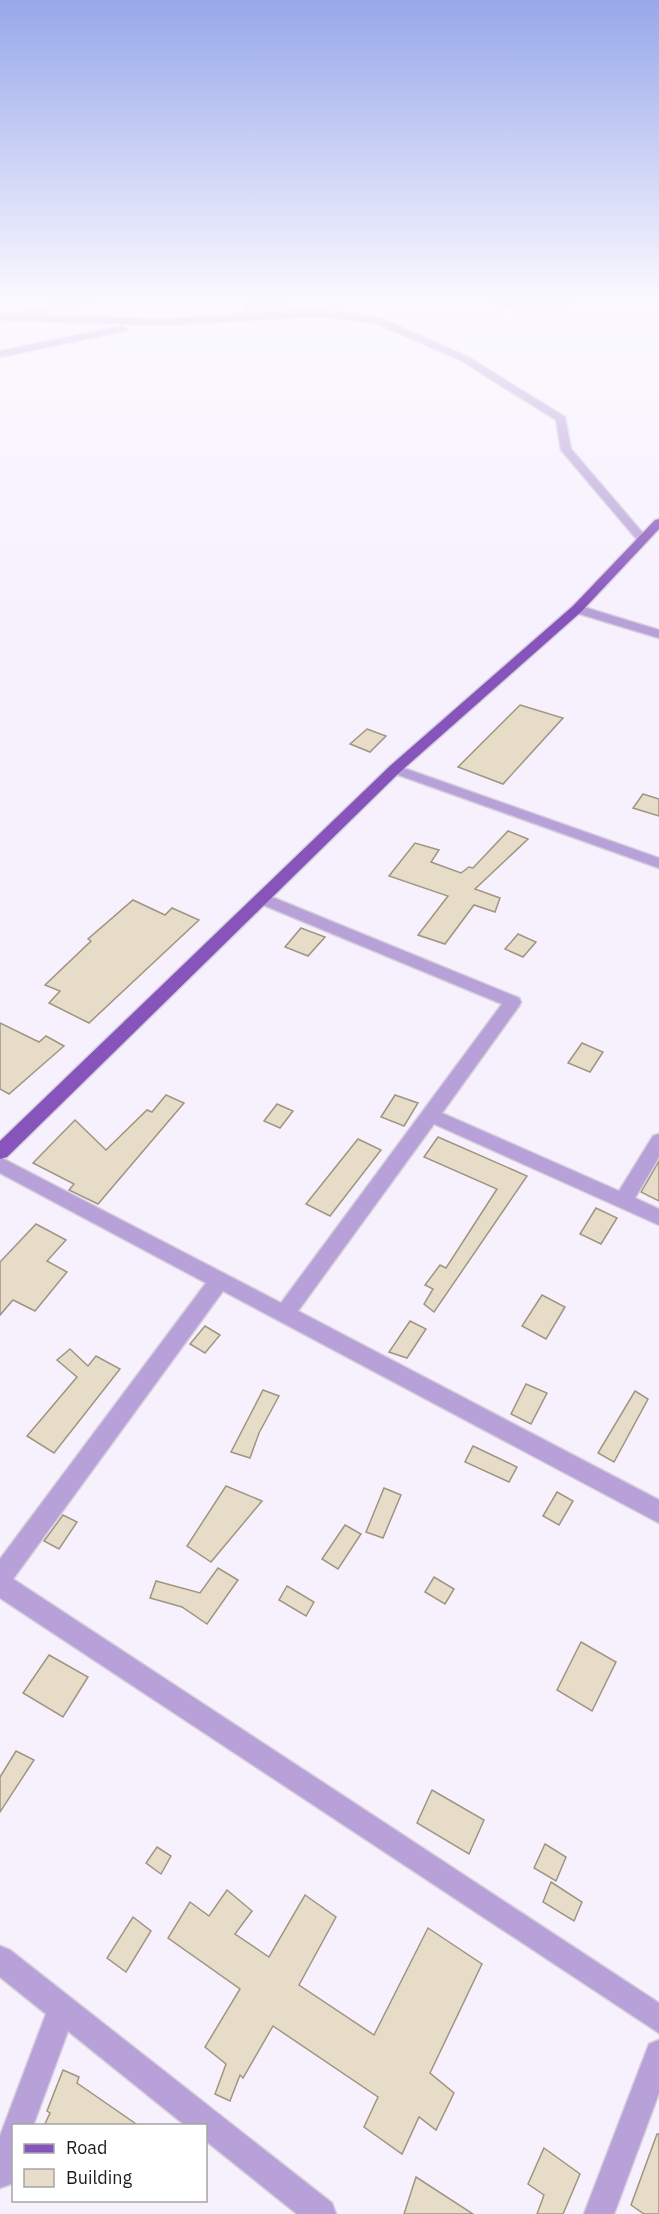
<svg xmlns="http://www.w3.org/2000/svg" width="659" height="2214" font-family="'IBM Plex Sans',sans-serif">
<rect width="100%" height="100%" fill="#f7f1fe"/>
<g fill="#e7dcc7" stroke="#a09582" stroke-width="1.5">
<path d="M520,705L563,718L503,784L458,767Z"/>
<path d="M367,729L386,736L370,752L350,744Z"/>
<path d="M643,794L659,799V816L633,808Z"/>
<path d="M508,831L528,839L475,889L500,898L495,912L474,905L445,944L418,935L448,896L389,876L415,843L439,850L431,862L461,873L469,867L473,868Z"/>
<path d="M133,900L165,915L172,908L199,920L89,1023L49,1003L60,991L45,985L91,941L88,939Z"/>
<path d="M301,928L325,937L308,956L285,947Z"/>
<path d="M518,934L536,942L523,957L505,949Z"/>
<path d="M0,1023L39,1042L46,1036L64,1046L9,1094L0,1089Z"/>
<path d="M582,1043L603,1052L590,1072L568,1063Z"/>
<path d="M166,1095L184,1103L98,1204L69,1190L74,1184L33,1163L75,1120L106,1150L147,1110L152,1112Z"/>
<path d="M395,1095L418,1103L404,1126L381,1117Z"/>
<path d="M277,1104L293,1111L280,1128L264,1121Z"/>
<path d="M438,1137L527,1176L434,1312L424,1304L433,1289L425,1285L440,1265L446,1268L497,1189L424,1157Z"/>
<path d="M358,1139L381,1150L330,1216L306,1204Z"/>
<path d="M659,1161V1201L641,1192Z"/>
<path d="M596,1208L617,1218L601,1244L580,1234Z"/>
<path d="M36,1224L66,1240L47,1261L67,1272L35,1311L13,1300L0,1315V1262Z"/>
<path d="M542,1295L565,1307L546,1339L522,1326Z"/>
<path d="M410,1321L426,1329L407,1358L389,1352Z"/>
<path d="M205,1326L220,1335L205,1353L190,1344Z"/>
<path d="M70,1349L88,1366L96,1356L120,1369L54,1453L27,1436L77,1377L57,1360Z"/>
<path d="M526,1384L547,1393L531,1424L511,1414Z"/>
<path d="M263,1390L279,1396L259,1433L250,1458L231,1452Z"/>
<path d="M635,1391L648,1399L614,1462L598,1453Z"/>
<path d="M473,1446L517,1467L509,1482L465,1462Z"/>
<path d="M226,1486L262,1501L211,1562L187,1546Z"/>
<path d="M384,1488L401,1495L383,1538L366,1532Z"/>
<path d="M557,1492L573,1501L559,1525L543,1516Z"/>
<path d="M63,1515L77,1522L59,1549L44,1541Z"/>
<path d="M345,1525L361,1534L338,1569L322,1559Z"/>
<path d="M218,1568L238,1580L207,1624L182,1607L150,1598L156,1581L200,1593Z"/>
<path d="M434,1577L454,1589L445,1604L425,1592Z"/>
<path d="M287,1586L314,1602L306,1616L279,1600Z"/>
<path d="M581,1642L616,1662L592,1711L557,1690Z"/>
<path d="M49,1655L88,1677L63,1717L23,1693Z"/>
<path d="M16,1751L34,1760L0,1812V1777Z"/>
<path d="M432,1790L484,1820L469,1854L417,1823Z"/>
<path d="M545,1844L566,1857L556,1881L534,1868Z"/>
<path d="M157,1847L171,1856L161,1874L146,1863Z"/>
<path d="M551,1882L582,1902L574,1921L543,1902Z"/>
<path d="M227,1890L252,1911L235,1934L269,1957L305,1895L336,1917L299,1985L374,2035L428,1928L482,1964L430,2073L454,2093L436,2130L419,2117L402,2154L364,2127L378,2097L273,2026L243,2078L240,2075L230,2101L215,2094L226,2064L205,2047L240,1989L168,1938L190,1902L209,1916Z"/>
<path d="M133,1917L151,1931L126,1972L107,1958Z"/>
<path d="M63,2070L79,2077L77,2083L139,2126H44L50,2113L47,2111Z"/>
<path d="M657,2134H659V2214H644L631,2205Z"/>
<path d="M544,2148L580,2174L563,2214H537L544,2195L528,2184Z"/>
<path d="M416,2177L473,2214H404Z"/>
</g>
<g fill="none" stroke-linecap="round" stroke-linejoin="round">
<defs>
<g id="minor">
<path d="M71,301H90L32,314L27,311Z"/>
<path d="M266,301H287L247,310L242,307Z"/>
<path d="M487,301H572C556,311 503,311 487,301Z"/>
<path d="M319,310L380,318L468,357L565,417L571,449L647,538V542H639L561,450L556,420L462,361L375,323L319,316L163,325L0,320V314L163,319Z"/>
<path d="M122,326L127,329L125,331L0,357V351Z"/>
<path d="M577,605L659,630V638L573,612V606Z"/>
<path d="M395,765L659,858V868L390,772V766Z"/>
<path d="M262,893L519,998L521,1002L519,1006L442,1113L619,1191L653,1136L659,1134V1157L635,1198L659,1209V1225L434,1124L298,1311L659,1500V1523L223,1291L13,1579L659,2003V2033L0,1598V1559L206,1283L0,1173V1157L281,1303L502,1004L256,902L254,898Z"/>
<path d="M0,1946L10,1950L332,2203L336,2214H297L206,2141V2126H186L68,2031L33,2126H14V2176L11,2184L0,2188V2136L46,2014L0,1977Z"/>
<path d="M659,2040V2093L614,2214H584L649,2044Z"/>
</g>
<path id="major" d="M659,519V529L581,612L400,772L7,1157L0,1159V1141L390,766L573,606L655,520Z"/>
</defs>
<use href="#minor" stroke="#d4cfdb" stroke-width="3"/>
<use href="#major" stroke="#d4cfdb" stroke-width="3"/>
<use href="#minor" fill="#b8a0d8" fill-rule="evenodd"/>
<use href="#major" fill="#8654bb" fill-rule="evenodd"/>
</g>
<linearGradient id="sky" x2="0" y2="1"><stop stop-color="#97a8ea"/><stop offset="0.49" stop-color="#fbf9ff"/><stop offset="1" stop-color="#fbf9ff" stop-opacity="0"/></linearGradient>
<rect width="659" height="611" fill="url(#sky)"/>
<rect x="12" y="2124" width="195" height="78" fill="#ffffff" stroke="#a5a4a7" stroke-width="1.5"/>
<rect x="24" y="2144" width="30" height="9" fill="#8654bb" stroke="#a5a4a7" stroke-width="1.5"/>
<text x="66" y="2154" font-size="18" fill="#1e1b23">Road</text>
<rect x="24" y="2169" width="30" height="18" fill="#e7dcc7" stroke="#a5a4a7" stroke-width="1.5"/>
<text x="66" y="2184" font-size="18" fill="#1e1b23">Building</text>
</svg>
